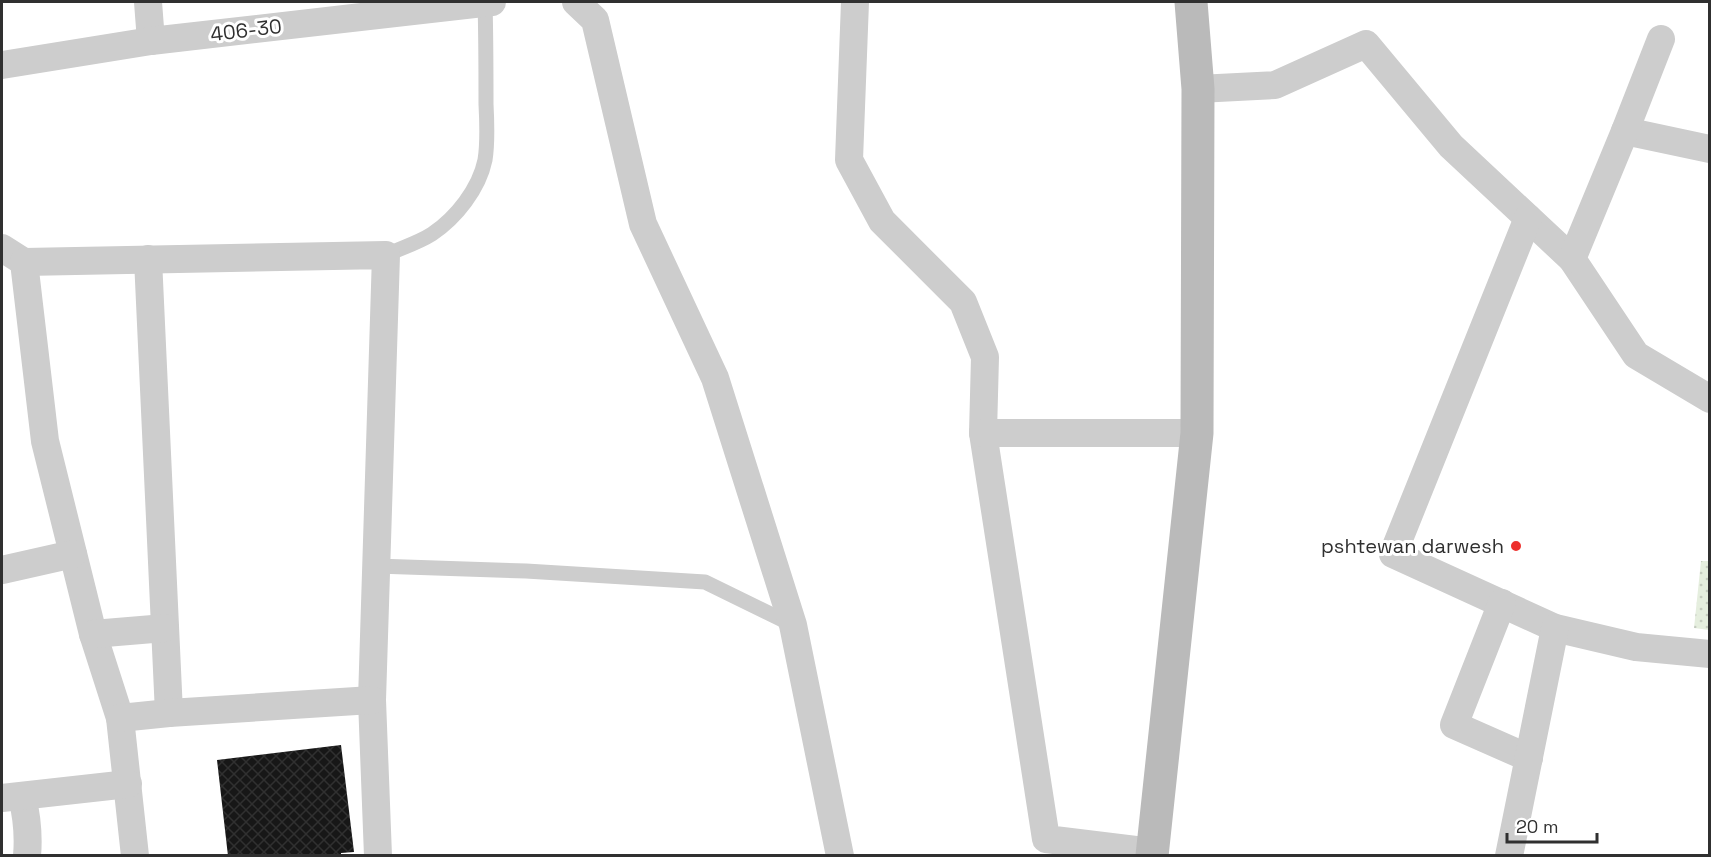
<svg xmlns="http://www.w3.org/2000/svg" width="1711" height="857" font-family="'Space Grotesk',sans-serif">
<defs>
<pattern id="grass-dots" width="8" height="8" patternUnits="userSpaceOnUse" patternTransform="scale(1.5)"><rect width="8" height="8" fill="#e5eede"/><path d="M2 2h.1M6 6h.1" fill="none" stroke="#c5ccbf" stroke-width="1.8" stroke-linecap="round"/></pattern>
<pattern id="building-cross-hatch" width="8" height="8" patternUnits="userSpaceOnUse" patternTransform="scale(1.5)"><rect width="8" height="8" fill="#171717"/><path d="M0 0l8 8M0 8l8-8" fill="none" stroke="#303030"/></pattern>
</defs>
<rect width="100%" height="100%" fill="#fff"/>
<path fill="url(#grass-dots)" d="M1701,561H1709V630L1694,628Z"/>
<path fill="url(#building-cross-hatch)" d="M341,745L354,852L341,853V856H228L217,760Z"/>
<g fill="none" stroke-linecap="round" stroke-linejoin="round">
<g stroke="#cdcdcd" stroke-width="15">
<path d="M386,255C401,248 418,243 432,234C456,218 479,189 485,160C488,142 487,123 486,104C486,71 486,37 485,3"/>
<path d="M376,566L526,571L705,582L793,625"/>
</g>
<g stroke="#cdcdcd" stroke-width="28">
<path d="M148,2L151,41"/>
<path d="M576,2L595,20L643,224L715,378L793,625L840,856"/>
<path d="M855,2L849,160L882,221L963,302L985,357L983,433L1046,839L1152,852"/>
<path d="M2,65L151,41L492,2"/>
<path d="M1198,89L1275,85L1366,44L1451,146L1572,259L1636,355L1710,399"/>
<path d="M1625,131L1710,149"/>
<path d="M1528,218L1393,554L1555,628L1636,647L1710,654"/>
<path d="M2,248L24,262"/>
<path d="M148,259L169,713"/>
<path d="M1572,259L1625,131L1661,39"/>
<path d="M24,262L386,255L372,700L378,856"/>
<path d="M24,262L45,441L93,634L120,718L135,856"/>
<path d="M983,433H1197"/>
<path d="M2,570L73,554"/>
<path d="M1502,603L1454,725L1529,758"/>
<path d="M93,634L165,628"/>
<path d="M120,718L169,713L372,700"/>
<path d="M22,796C27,817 29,834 27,856"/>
<path d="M2,798L128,784"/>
<path d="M1509,856L1555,628"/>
</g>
<path stroke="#bababa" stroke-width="33" d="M1152,856L1197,433L1198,89L1191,2"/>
</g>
<circle fill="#ed2f2c" stroke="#fff" stroke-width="2" cx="1516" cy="546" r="6"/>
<g text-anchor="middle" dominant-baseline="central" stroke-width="6" stroke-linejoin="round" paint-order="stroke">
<g font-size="20" fill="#303030" stroke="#fff">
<text transform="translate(246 30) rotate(-7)">406-30</text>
</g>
<g font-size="20" fill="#303030" stroke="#fff" text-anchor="end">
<text x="1504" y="546">pshtewan darwesh</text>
</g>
</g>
<rect width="1711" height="857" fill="none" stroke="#303030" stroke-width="6"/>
<path d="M1507 833v9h90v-9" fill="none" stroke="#303030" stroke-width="3"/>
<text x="1516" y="833" font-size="18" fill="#303030" stroke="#ffffff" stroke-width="4.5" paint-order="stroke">20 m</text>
</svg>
